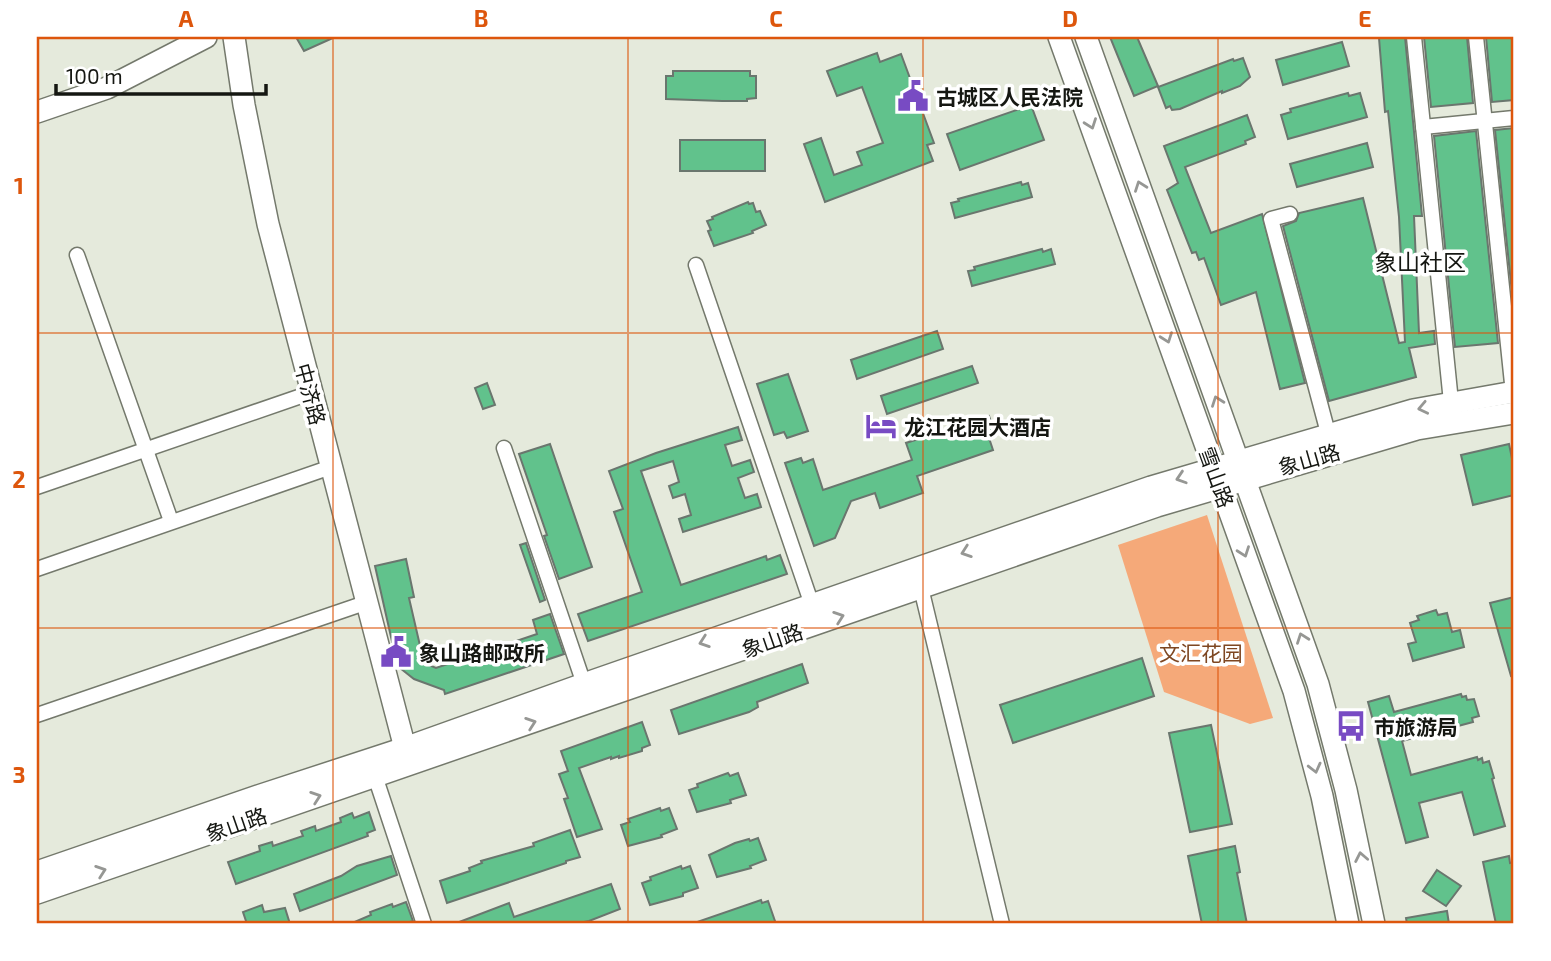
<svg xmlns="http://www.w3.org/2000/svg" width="1551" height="961" font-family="'Exo 2','Noto Sans SC',sans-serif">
<rect width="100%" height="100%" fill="#e5eadc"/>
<path fill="#f5a979" d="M1207,515L1273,718L1250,724L1164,692L1118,545Z"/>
<g fill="#61c28c" stroke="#6a766e" stroke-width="2">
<path d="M296,37H335L304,51Z"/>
<path d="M1110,37H1137L1158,86L1134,96Z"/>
<path d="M1405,37L1422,216H1414L1419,333L1434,331L1435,344L1409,348L1416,377L1329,401L1283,226L1296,221L1299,213L1363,198L1399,343L1405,342L1399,217L1388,111L1385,112L1379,38Z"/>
<path d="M1424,37H1467L1473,103L1431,107Z"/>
<path d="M1486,37H1514V100L1492,102Z"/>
<path d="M1342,42L1349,66L1283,85L1276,60Z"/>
<path d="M877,53L880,62L901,54L934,143L927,145L933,161L825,202L804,144L821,138L834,175L862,165L857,152L883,143L862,87L837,96L827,71Z"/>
<path d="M1243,58L1250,77L1240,86L1222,93V91L1180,109L1172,110L1170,106L1166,108L1158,87L1233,59L1234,61Z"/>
<path d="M673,71H750V76H756V98L747,99V101H722L666,99V76H673Z"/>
<path d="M1348,93L1349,96L1360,93L1367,117L1288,139L1281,115L1291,112L1290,109Z"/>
<path d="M1031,105L1044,140L960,170L947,134Z"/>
<path d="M1247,115L1255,137L1245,141L1246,144L1185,167L1211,233L1262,214L1305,383L1280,389L1256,292L1221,305L1204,258L1199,260L1196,252L1192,253L1167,190L1178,183L1164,146Z"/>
<path d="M1514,128V312L1495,130Z"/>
<path d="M1476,131L1498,343L1455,347L1434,136Z"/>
<rect x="680" y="140" width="85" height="31"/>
<path d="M1367,143L1373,167L1297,187L1290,164Z"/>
<path d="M1021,182L1022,185L1028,183L1032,197L955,218L951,203L959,201L958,199Z"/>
<path d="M748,202L749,204L753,203L756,212L760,211L766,225L752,231L753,233L714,246L708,231L711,230L707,221L713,219L712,217Z"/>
<path d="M1042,249L1043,252L1051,249L1055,264L972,286L968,271L975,270L974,267Z"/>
<path d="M937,331L943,349L857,379L851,360Z"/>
<path d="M972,366L978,383L887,414L881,396Z"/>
<path d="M788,374L808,431L787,438L784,432L774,435L757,384Z"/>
<path d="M487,383L495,405L483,409L475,388Z"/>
<path d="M989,416L996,436L989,438L993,450L917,476L923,493L880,508L875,493L851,501L835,538L814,546L785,463L801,458L803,463L813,459L823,490L912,460L906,443Z"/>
<path d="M738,427L742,440L725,445L732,466L750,460L754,472L738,478L745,498L757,494L761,507L683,532L679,519L691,515L685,494L673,498L669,486L679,482L673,461L641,471L681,585L766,556L767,560L780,555L787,574L588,641L578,614L642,592L614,512L623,509L609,471L656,453Z"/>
<path d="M550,444L592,567L559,579L544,536L547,535L519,454Z"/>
<path d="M1509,444L1514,468V495L1473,505L1461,455Z"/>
<path d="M526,543L545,600L540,602L520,545Z"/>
<path d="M406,559L414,597L409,598L424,663L436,668L537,634L533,620L550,614L564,654L445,694L444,690L414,679L400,668H398L375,566Z"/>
<path d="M1514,597V675L1511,676L1490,603Z"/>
<path d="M1436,610L1438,615L1447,613L1452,632L1460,630L1464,647L1413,661L1408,644L1416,642L1410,623L1419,620L1417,616Z"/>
<path d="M1142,658L1154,696L1013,743L1000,705Z"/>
<path d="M802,664L808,683L757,702L758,707L749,712L679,734L671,710Z"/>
<path d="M1461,694L1462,697L1466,696L1467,700L1474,699L1479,716L1472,718L1473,722L1402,741L1411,775L1477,757L1478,760L1482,758L1483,763L1489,761L1494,778L1492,779L1505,826L1474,835L1462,792L1419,803L1428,837L1406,843L1368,702L1389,696L1394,712Z"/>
<path d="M642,722L650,745L642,748V751L619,758V756L611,759V757L579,768L602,829L577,837L564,799L568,798L559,774L568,771L561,751Z"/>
<path d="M1211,725L1232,824L1190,832L1169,733Z"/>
<path d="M728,773L730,776L738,773L746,795L730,800L731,803L697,812L689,790L698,787L697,784Z"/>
<path d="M660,808L661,811L669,808L677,829L661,835L662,837L628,846L621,825L630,822L628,819Z"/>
<path d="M369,812L375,830L367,833L368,836L236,884L228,862L260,851L259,846L272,842L273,846L303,836L301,831L315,826L316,831L341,822L340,818L352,813L354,818Z"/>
<path d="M570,830L580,857L566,861V863L447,903L440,881L470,871L469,868L482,863L481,861L534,846L533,843Z"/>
<path d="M758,838L766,860L750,866L751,868L717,877L709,855L735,843L749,839L750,841Z"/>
<path d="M1235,846L1240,872L1237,873L1247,924H1202L1188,856Z"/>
<path d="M391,856L397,875L300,911L294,894L341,876L357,866Z"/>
<path d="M1509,856L1510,863L1514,862V924H1496L1483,862Z"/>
<path d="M681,866L682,869L690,866L698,888L683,893V896L650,905L642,883L651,880L650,877Z"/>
<path d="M1437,870L1461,886L1446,906L1423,891Z"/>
<path d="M611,884L620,909L589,921L574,924H454L509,903L514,917Z"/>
<path d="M761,900L762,903L768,901L776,924H698L697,922Z"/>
<path d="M406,902L413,921L403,924H350L371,915L370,912L392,904L393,907Z"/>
<path d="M262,905L264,912L285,908L290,924H247L243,912Z"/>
<path d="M1447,911L1449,924H1407L1406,918Z"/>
</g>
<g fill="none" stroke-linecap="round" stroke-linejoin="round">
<defs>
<g id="street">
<path d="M1414,37L1451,402"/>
<path d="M1476,37L1513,393"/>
<path d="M1423,127L1514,118"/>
<path d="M1290,214L1271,219L1328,433"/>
<path d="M77,255L171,521"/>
<path d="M696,265L812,605"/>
<path d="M504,448L584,684"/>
<path d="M37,487L310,393"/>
<path d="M37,569L331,467"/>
<path d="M921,588L1002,924"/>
<path d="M37,715L365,603"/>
<path d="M375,776L424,924"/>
</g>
<g id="secondary">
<path d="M234,37L244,105L268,224L405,748"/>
<path d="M1059,37L1294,691L1322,796L1348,924"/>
<path d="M1086,37L1318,684L1346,790L1374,924"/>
<path d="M37,112L107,88L206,37"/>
<path d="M37,872L261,795L405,748L584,684L1151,487L1413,410L1514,392"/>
<path d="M37,893L1157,506L1417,429L1514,413"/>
</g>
</defs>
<use href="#street" stroke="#74796c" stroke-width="17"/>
<use href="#secondary" stroke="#74796c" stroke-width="24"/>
<use href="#street" stroke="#fff" stroke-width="14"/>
<use href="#secondary" stroke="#fff" stroke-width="21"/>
</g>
<defs><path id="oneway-chevron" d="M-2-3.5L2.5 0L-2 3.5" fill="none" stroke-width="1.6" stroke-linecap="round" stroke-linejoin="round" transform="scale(1.75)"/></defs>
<g stroke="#969794">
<use href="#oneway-chevron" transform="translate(1091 124) rotate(70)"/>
<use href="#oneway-chevron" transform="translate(1140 186) rotate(-110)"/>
<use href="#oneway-chevron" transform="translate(1167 338) rotate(70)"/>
<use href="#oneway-chevron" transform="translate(1217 401) rotate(-110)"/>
<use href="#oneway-chevron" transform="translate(1423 408) rotate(168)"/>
<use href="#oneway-chevron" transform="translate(1181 478) rotate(162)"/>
<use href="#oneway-chevron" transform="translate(966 552) rotate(161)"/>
<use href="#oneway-chevron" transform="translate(1244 552) rotate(70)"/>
<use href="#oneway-chevron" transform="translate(839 617) rotate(-19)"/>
<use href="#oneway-chevron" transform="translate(1302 638) rotate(-110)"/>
<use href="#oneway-chevron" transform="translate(704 642) rotate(161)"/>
<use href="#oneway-chevron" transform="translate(531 723) rotate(-19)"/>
<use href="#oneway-chevron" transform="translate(1315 768) rotate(76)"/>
<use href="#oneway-chevron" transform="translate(316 797) rotate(-19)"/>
<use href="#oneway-chevron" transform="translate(1361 857) rotate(-101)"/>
<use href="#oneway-chevron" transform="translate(101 871) rotate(-19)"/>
</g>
<path fill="none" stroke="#dd560c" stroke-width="2" stroke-opacity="0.55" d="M333,37V924M628,37V924M923,37V924M1218,37V924M37,333H1514M37,628H1514"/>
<defs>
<symbol id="civic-bare" viewBox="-9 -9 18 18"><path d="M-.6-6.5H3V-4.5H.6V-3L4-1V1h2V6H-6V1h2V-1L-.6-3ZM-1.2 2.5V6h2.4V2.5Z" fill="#784bc3" stroke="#fff" stroke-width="2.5" paint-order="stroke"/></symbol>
<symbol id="hotel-bare" viewBox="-9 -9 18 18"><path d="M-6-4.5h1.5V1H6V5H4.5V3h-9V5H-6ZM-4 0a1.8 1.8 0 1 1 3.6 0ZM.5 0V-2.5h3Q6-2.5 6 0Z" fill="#784bc3" stroke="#fff" stroke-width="2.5" paint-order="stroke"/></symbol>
<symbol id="bus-bare" viewBox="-9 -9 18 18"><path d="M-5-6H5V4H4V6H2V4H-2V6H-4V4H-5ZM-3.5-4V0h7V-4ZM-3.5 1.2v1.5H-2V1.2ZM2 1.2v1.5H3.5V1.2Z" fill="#784bc3" stroke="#fff" stroke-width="2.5" paint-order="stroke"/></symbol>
</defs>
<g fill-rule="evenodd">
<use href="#civic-bare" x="891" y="74" width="44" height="44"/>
<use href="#hotel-bare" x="859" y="404" width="44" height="44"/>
<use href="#civic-bare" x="374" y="630" width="44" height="44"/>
<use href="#bus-bare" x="1329" y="704" width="44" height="44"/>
</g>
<g text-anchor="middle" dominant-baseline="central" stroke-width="7" stroke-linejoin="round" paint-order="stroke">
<g font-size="21" font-weight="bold" fill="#151712" stroke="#fff" text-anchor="start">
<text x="936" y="96">古城区人民法院</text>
<text x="904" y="426">龙江花园大酒店</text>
<text x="419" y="652">象山路邮政所</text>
<text x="1374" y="726">市旅游局</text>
</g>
<g font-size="21" fill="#151712" stroke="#fff">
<text transform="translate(311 394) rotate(75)">中济路</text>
<text transform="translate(1309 459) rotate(-16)">象山路</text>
<text transform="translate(1217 477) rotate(70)">雪山路</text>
<text transform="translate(772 640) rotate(-19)">象山路</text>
<text transform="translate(236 824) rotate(-19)">象山路</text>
</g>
<g font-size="21" fill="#7e4722" stroke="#fff">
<text x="1201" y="652">文汇花园</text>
</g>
<g font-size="23" fill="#151712" stroke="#fff">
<text x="1420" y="262">象山社区</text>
</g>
</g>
<rect width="1551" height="961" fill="none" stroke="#ffffff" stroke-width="77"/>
<path d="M56 84v10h210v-10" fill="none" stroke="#151712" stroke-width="3.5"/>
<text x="66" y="84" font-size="21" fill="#151712" stroke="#ffffff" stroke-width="5" paint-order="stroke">100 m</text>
<rect x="38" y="38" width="1474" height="884" fill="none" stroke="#dd560c" stroke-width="2.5"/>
<g font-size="23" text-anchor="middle" font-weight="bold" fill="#dd560c">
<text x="186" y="27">A</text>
<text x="481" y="27">B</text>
<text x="776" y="27">C</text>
<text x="1070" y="27">D</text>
<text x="1365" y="27">E</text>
<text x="19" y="194">1</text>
<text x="19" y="488">2</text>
<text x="19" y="783">3</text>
</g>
</svg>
